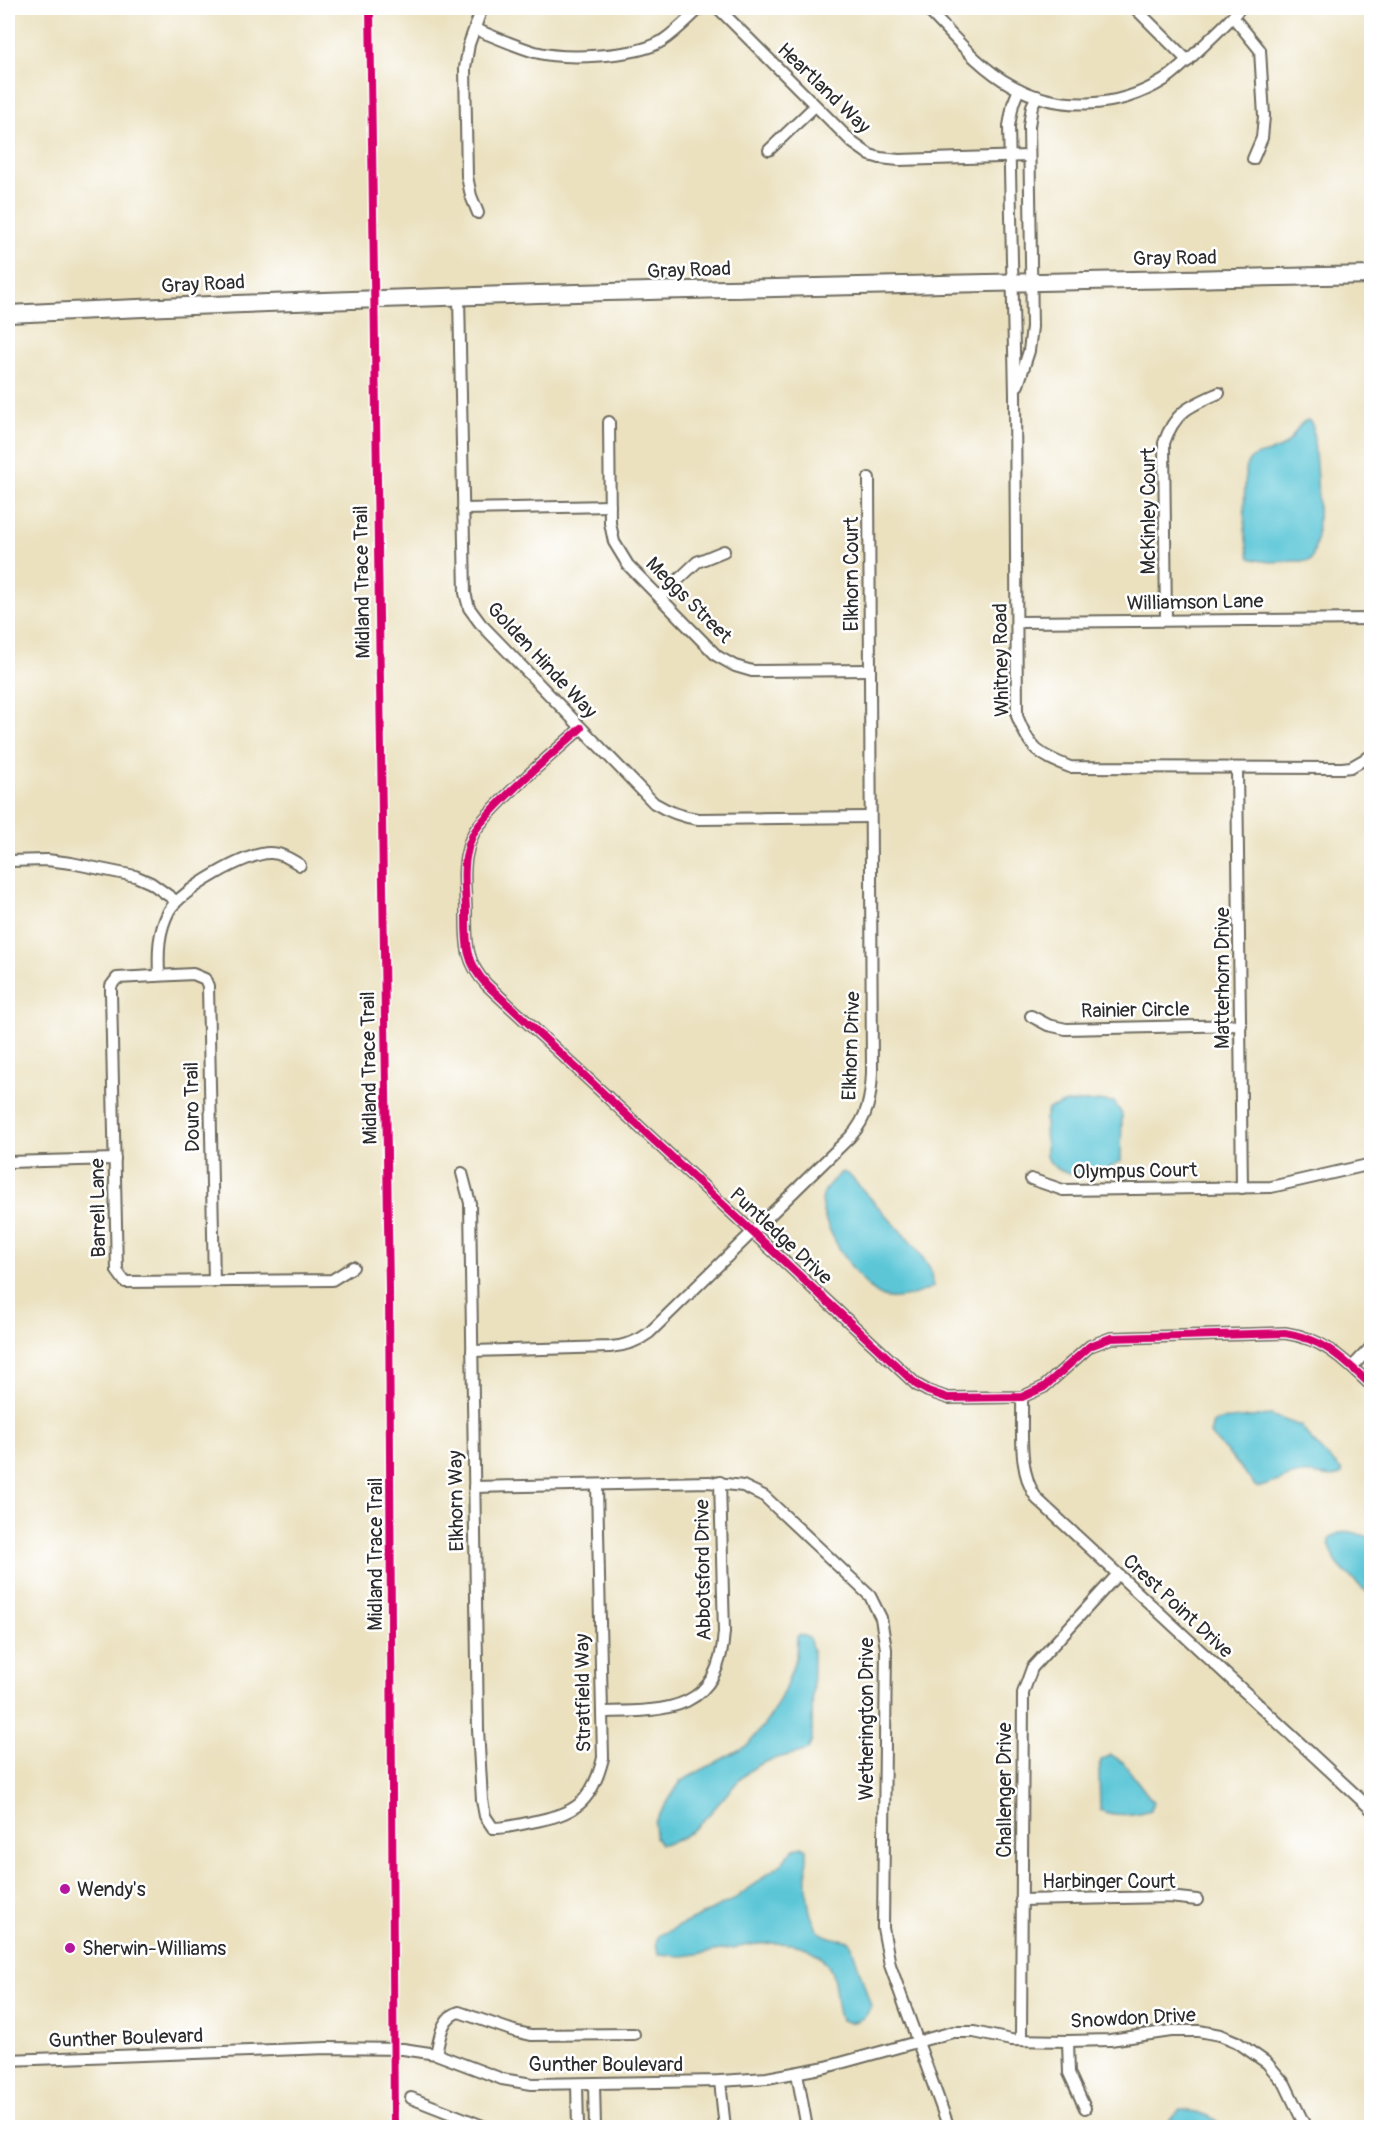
<svg xmlns="http://www.w3.org/2000/svg" width="1379" height="2135" font-family="Pangolin,sans-serif">
<rect width="100%" height="100%" fill="#fff"/>
<filter id="ink" filterUnits="userSpaceOnUse"><feTurbulence type="fractalNoise" baseFrequency=".0167" numOctaves="2"/><feDisplacementMap in="SourceGraphic" scale="12" xChannelSelector="R" yChannelSelector="G"/><feConvolveMatrix kernelMatrix="1 2 1 2 8 2 1 2 1" color-interpolation-filters="sRGB"/></filter>
<filter id="wash" filterUnits="userSpaceOnUse"><feTurbulence type="fractalNoise" baseFrequency=".008" numOctaves="4" result="noise"/><feDisplacementMap in="SourceGraphic" scale="24" xChannelSelector="R" yChannelSelector="G"/><feGaussianBlur stdDeviation="1.35" result="paint"/><feColorMatrix in="noise" values="0 0 0 0 0 0 0 0 0 0 0 0 0 0 0 0 0 1.4 0 .05"/><feComposite in="paint" operator="in"/></filter>
<g filter="url(#wash)">
<rect width="100%" height="100%" fill="#ebe1bf"/>
<g fill="#5cc6d7" stroke="#447881" stroke-width="1.5">
<path d="M1307,420L1311,422L1313,428C1315,459 1325,537 1310,561C1289,560 1270,565 1250,558C1242,536 1244,487 1247,463C1255,452 1269,454 1281,448C1294,442 1294,426 1307,420Z"/>
<path d="M1104,1101L1114,1102L1122,1114L1121,1161C1105,1172 1075,1179 1056,1168C1052,1166 1049,1160 1046,1157L1045,1119L1048,1109L1067,1103Z"/>
<path d="M842,1172L849,1175L915,1247L930,1268L933,1287C919,1293 903,1300 888,1298C864,1296 820,1225 822,1202C823,1188 832,1181 842,1172Z"/>
<path d="M1271,1415L1301,1426L1311,1440L1342,1471V1474C1330,1481 1317,1472 1303,1474C1285,1475 1271,1487 1256,1487L1234,1460L1213,1438L1210,1434L1213,1423L1220,1420Z"/>
<path d="M1352,1532L1371,1538V1596C1357,1582 1322,1559 1331,1537L1339,1533Z"/>
<path d="M800,1634L809,1638L813,1650L812,1740L808,1750C790,1756 772,1757 755,1767C726,1785 697,1845 660,1844L655,1837L654,1823L681,1781L748,1745L770,1717L785,1689L796,1657L797,1637Z"/>
<path d="M1111,1755L1122,1761L1153,1802L1151,1810C1136,1815 1114,1817 1100,1810L1099,1773L1101,1760Z"/>
<path d="M802,1846L807,1849C807,1872 802,1926 827,1936C834,1939 843,1939 850,1941L871,2006C867,2019 853,2026 841,2020C834,2004 838,1988 831,1971C807,1920 722,1954 681,1956C674,1956 666,1954 658,1954L656,1943L658,1936L733,1900L781,1864L794,1849Z"/>
<path d="M1180,2110C1197,2111 1211,2114 1223,2127H1166L1168,2121Z"/>
</g>
</g>
<g filter="url(#ink)">
<g fill="none" stroke-linecap="round" stroke-linejoin="round">
<defs>
<g id="street">
<path d="M718,8L853,143L870,155L880,158L899,160L1029,156"/>
<path d="M926,8C952,34 978,67 1011,85C1058,112 1118,109 1164,80C1179,70 1192,56 1205,44C1217,32 1230,21 1240,8"/>
<path d="M1135,8L1188,61"/>
<path d="M1233,17L1260,50L1264,116L1262,138L1253,159"/>
<path d="M475,29C495,37 515,46 535,52C564,60 636,57 662,41C676,32 688,19 700,8"/>
<path d="M1019,89L1013,104L1009,126L1015,394L1017,716C1030,749 1037,754 1070,767L1342,768L1351,767L1372,755"/>
<path d="M769,150L815,106"/>
<path d="M478,213L471,196L467,176L465,68L469,44L482,8"/>
<path d="M459,297L465,593L469,608L480,623L654,803C669,812 681,817 698,819L870,817"/>
<path d="M1018,385L1029,351L1032,327L1029,126L1032,106L1037,96"/>
<path d="M609,422L610,523L614,542L628,565L717,656L735,666L752,671L870,670"/>
<path d="M463,509L610,506"/>
<path d="M660,597L697,562L724,551"/>
<path d="M1166,620L1164,443C1175,411 1190,406 1219,393"/>
<path d="M1018,622L1372,619"/>
<path d="M581,728C547,759 510,789 480,824C473,832 469,842 467,853C462,871 466,894 466,913C466,942 465,962 487,985L917,1385L928,1391L948,1398L1022,1397L1044,1387L1090,1346L1111,1338L1285,1333C1325,1339 1343,1359 1372,1386"/>
<path d="M1237,768L1242,1188"/>
<path d="M8,861L47,860L71,863L135,876L151,883L176,901"/>
<path d="M159,974C158,952 158,932 169,911C180,891 247,852 271,853C281,853 291,859 300,865"/>
<path d="M1031,1016L1048,1025L1066,1029L1241,1025"/>
<path d="M8,1162L115,1159"/>
<path d="M462,1173L470,1203L478,1729L482,1800L485,1816L493,1828C506,1828 518,1825 531,1822C575,1814 592,1803 603,1758L597,1485"/>
<path d="M1031,1179L1063,1190L1271,1187L1372,1164"/>
<path d="M214,1282L208,986L205,979L193,974L117,978L111,986V992L117,1271L125,1282L332,1280L353,1267"/>
<path d="M472,1351L610,1347C625,1346 637,1342 649,1333L850,1137C868,1118 871,1097 872,1072L869,478"/>
<path d="M1352,1367L1372,1346"/>
<path d="M1022,1397C1023,1430 1017,1471 1037,1499L1372,1810"/>
<path d="M474,1487L709,1482L743,1486L764,1496L870,1596L881,1618L886,1649L883,1928L890,1965L949,2128"/>
<path d="M602,1712C667,1711 719,1712 724,1632L720,1482"/>
<path d="M1021,1900L1169,1897L1197,1900"/>
<path d="M1021,2040L1023,1693L1032,1668L1117,1575"/>
<path d="M1068,2041L1069,2073L1085,2108"/>
<path d="M436,2054C440,2038 441,2017 459,2012L514,2031L531,2035L634,2034"/>
<path d="M8,2060L327,2048L403,2049L436,2054L502,2079L532,2084L720,2081L767,2078L826,2067L953,2032H974L1011,2040L1068,2041L1110,2040L1171,2031H1199L1220,2035L1237,2042L1267,2063L1285,2084L1306,2128"/>
<path d="M797,2073L807,2128"/>
<path d="M720,2081L725,2128"/>
<path d="M594,2083L595,2128"/>
<path d="M577,2084L578,2128"/>
<path d="M411,2098L488,2128"/>
</g>
<path id="secondary" d="M8,314C462,292 917,285 1372,275"/>
</defs>
<use href="#street" stroke="#6e6b5f" stroke-width="14"/>
<use href="#secondary" stroke="#6e6b5f" stroke-width="20"/>
<use href="#street" stroke="#fff" stroke-width="10"/>
<use href="#secondary" stroke="#fff" stroke-width="16"/>
<defs>
<g id="cycleway">
<path d="M370,8L389,1290L394,2128"/>
<path d="M581,728C547,759 510,789 480,824C473,832 469,842 467,853C462,871 466,894 466,913C466,942 465,962 487,985L917,1385L928,1391L948,1398L1022,1397L1044,1387L1090,1346L1111,1338L1285,1333C1325,1339 1343,1359 1372,1386"/>
</g>
</defs>
<use href="#cycleway" stroke="#fff" stroke-width="11"/>
<use href="#cycleway" stroke="#d6006c" stroke-width="8"/>
</g>
</g>
<g fill="#b5179e" stroke="#fff" stroke-width="2">
<circle cx="65" cy="1889" r="6"/>
<circle cx="70" cy="1948" r="6"/>
</g>
<g text-anchor="middle" dominant-baseline="central" stroke-width="5" stroke-linejoin="round" paint-order="stroke">
<g font-size="20" fill="#2b2b2b" stroke="#fff">
<text transform="translate(824 88) rotate(44)">Heartland Way</text>
<text transform="translate(1175 258) rotate(-1)">Gray Road</text>
<text transform="translate(689 270) rotate(-2)">Gray Road</text>
<text transform="translate(203 284) rotate(-3)">Gray Road</text>
<text transform="translate(1148 511) rotate(-90)">McKinley Court</text>
<text transform="translate(851 574) rotate(-90)">Elkhorn Court</text>
<text transform="translate(362 582) rotate(-91)">Midland Trace Trail</text>
<text transform="translate(689 600) rotate(45)">Meggs Street</text>
<text transform="translate(1195 602) rotate(-1)">Williamson Lane</text>
<text transform="translate(542 660) rotate(47)">Golden Hinde Way</text>
<text transform="translate(1001 660) rotate(-91)">Whitney Road</text>
<text transform="translate(1222 978) rotate(-90)">Matterhorn Drive</text>
<text transform="translate(1135 1010) rotate(-1)">Rainier Circle</text>
<text transform="translate(851 1046) rotate(-88)">Elkhorn Drive</text>
<text transform="translate(369 1068) rotate(-91)">Midland Trace Trail</text>
<text transform="translate(192 1107) rotate(-91)">Douro Trail</text>
<text transform="translate(1135 1171) rotate(-1)">Olympus Court</text>
<text transform="translate(98 1208) rotate(-91)">Barrell Lane</text>
<text transform="translate(781 1236) rotate(43)">Puntledge Drive</text>
<text transform="translate(456 1501) rotate(-91)">Elkhorn Way</text>
<text transform="translate(375 1554) rotate(-90)">Midland Trace Trail</text>
<text transform="translate(703 1570) rotate(-91)">Abbotsford Drive</text>
<text transform="translate(1178 1606) rotate(43)">Crest Point Drive</text>
<text transform="translate(583 1693) rotate(-91)">Stratfield Way</text>
<text transform="translate(866 1719) rotate(-90)">Wetherington Drive</text>
<text transform="translate(1004 1790) rotate(-90)">Challenger Drive</text>
<text x="1109" y="1881">Harbinger Court</text>
<text transform="translate(1133 2018) rotate(-3)">Snowdon Drive</text>
<text transform="translate(126 2038) rotate(-2)">Gunther Boulevard</text>
<text x="606" y="2064">Gunther Boulevard</text>
</g>
<g font-size="20" fill="#2b2b2b" stroke="#fff" text-anchor="start">
<text x="77" y="1889">Wendy's</text>
<text x="82" y="1948">Sherwin-Williams</text>
</g>
</g>
<rect width="1379" height="2135" fill="none" stroke="#fff" stroke-width="30"/>
</svg>
